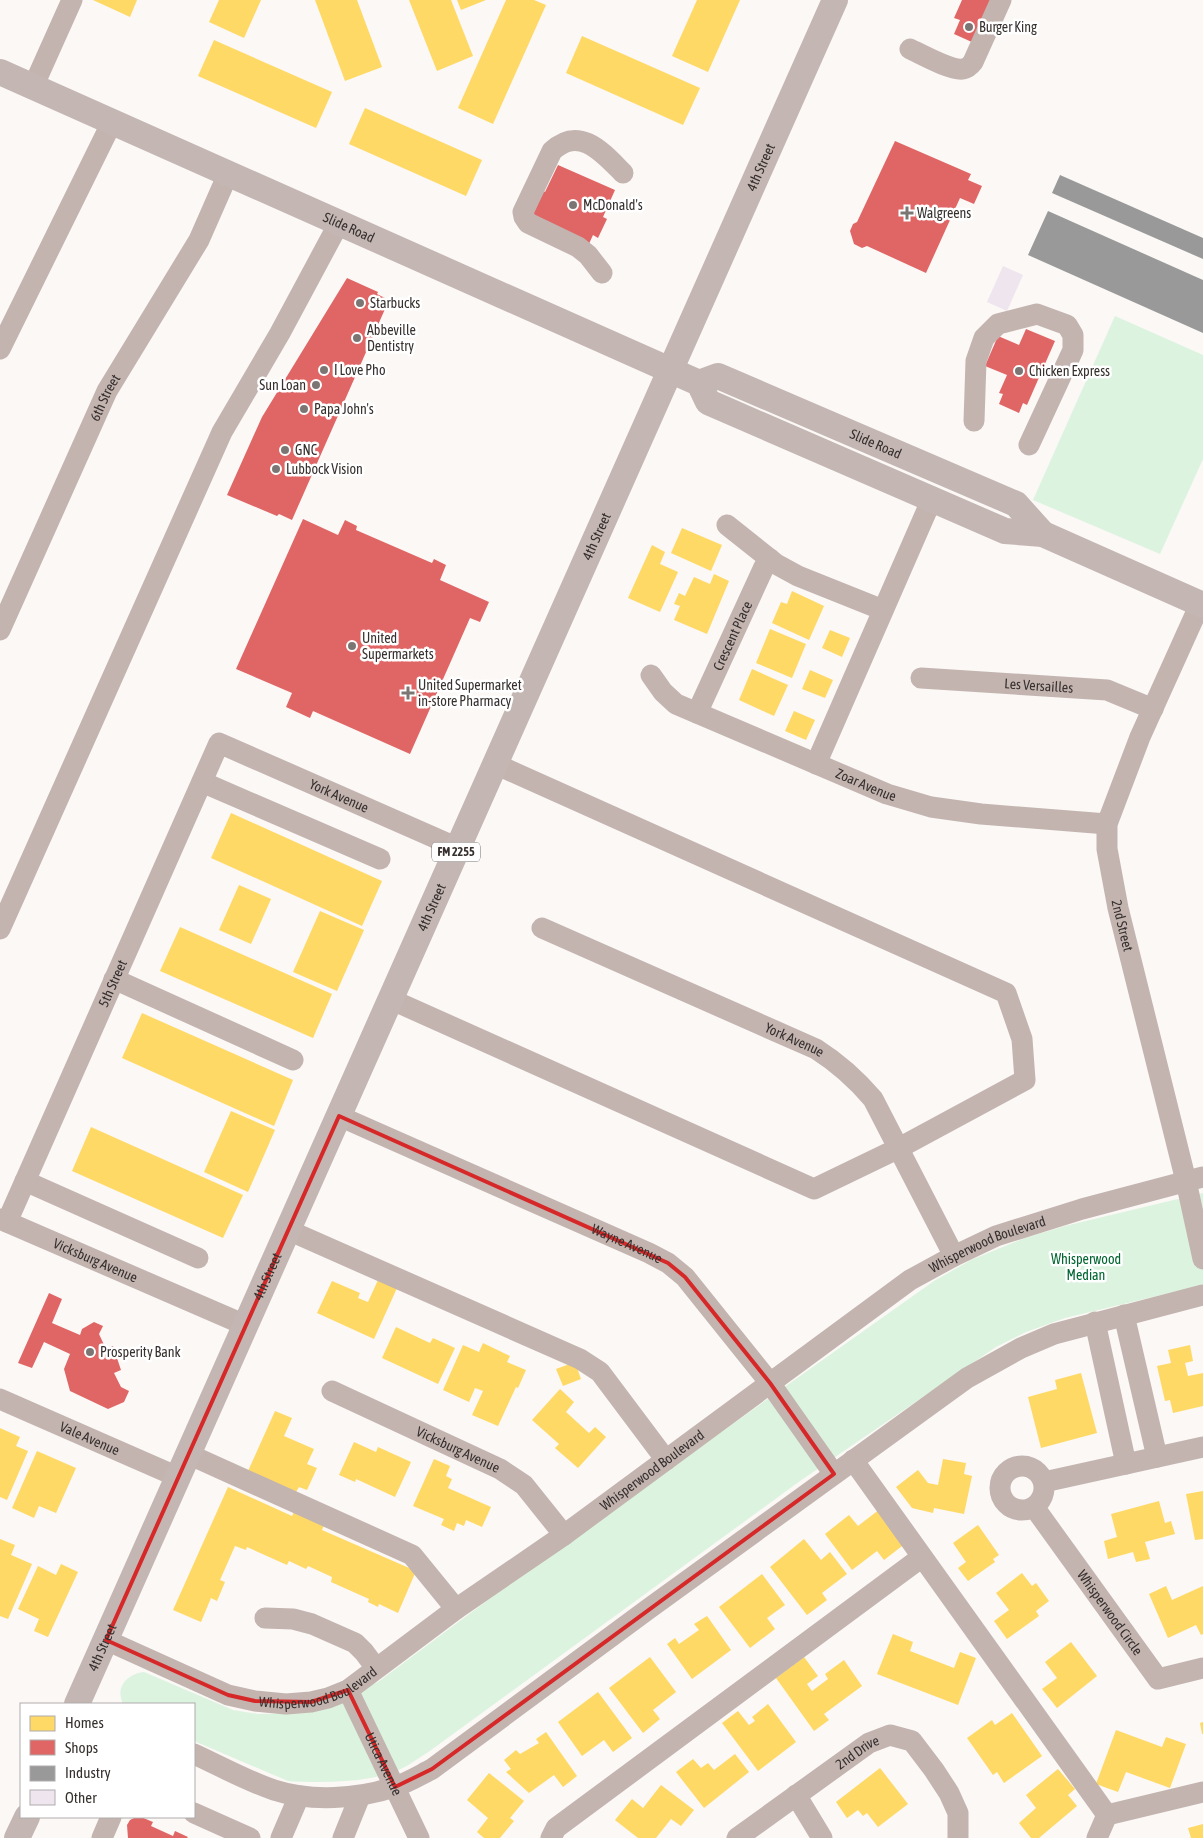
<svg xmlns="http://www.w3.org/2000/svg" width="1203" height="1838" font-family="'Asap Condensed',sans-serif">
<rect width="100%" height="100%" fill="#fbf8f6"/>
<g fill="#dcf3df">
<path d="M1115,316L1203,355V459L1160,554L1033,500Z"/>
<path d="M1203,1193V1285L1065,1318L1026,1332L996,1347L800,1481L427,1753C417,1759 407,1767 396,1771C367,1783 319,1783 288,1781L194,1741V1704H123C115,1687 127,1674 144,1672L233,1710L258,1714L305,1713L378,1682L555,1550L934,1281L971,1260L1025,1238L1065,1226Z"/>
</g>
<g fill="#ffd966">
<path d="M93,0H137L130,17Z"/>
<path d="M219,0H261L244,38L209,22Z"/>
<path d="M315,0H357L382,67L345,81Z"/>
<path d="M409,0H451L473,56L437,71Z"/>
<path d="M457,0H486L461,10Z"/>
<path d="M506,0H534L546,5L493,124L458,108Z"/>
<path d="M697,0H740L708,72L672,56Z"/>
<path d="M582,36L700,88L683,125L566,73Z"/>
<path d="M214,40L332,92L316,128L198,76Z"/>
<path d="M365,108L482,160L466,196L349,144Z"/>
<path d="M682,528L722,545L711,571L671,553Z"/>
<path d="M652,545L665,552L660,564L678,572L660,612L628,598Z"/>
<path d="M714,574L729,581L707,634L674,620L680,606L674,604L679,593L685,596L694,577L710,584Z"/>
<path d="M792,591L824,606L809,640L772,623L781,602L787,604Z"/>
<path d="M770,629L806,644L792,678L756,663Z"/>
<path d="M830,630L850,638L842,657L822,648Z"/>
<path d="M752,669L788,685L774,716L739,700Z"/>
<path d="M810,670L833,680L825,698L802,689Z"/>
<path d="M794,711L815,720L806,740L785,731Z"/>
<path d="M231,813L382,881L362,926L211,858Z"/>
<path d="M239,885L271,899L251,944L219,930Z"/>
<path d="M320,911L364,930L337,991L293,972Z"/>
<path d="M180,927L332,994L313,1038L160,971Z"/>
<path d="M142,1013L293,1080L274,1126L122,1058Z"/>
<path d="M231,1111L275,1130L248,1192L204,1172Z"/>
<path d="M91,1127L243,1195L223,1238L72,1171Z"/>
<path d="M378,1280L397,1288L374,1339L317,1313L332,1281L360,1293L358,1298L368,1302Z"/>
<path d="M396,1327L430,1343L433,1338L455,1348L438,1384L382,1358Z"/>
<path d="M483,1343L510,1356L507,1362L526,1370L518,1388L516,1387L498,1426L472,1415L483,1391L475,1388L469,1402L443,1390L463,1345L479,1352Z"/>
<path d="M1190,1345L1193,1361L1185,1363L1188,1376L1203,1373V1406L1173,1413L1170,1400L1165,1401L1157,1366L1171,1363L1168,1350Z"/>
<path d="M575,1362L581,1379L563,1386L556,1369Z"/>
<path d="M1081,1373L1097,1433L1041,1448L1028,1397L1057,1389L1055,1380Z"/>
<path d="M560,1389L574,1402L566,1412L589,1433L595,1427L606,1437L578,1468L555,1448L559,1444L532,1420Z"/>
<path d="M275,1411L292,1418L284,1436L314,1449L307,1464L317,1468L307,1490L299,1487L296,1492L248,1471Z"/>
<path d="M0,1428L20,1437L16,1446L28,1451L7,1500L0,1497Z"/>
<path d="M354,1442L376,1452L378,1447L411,1462L395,1497L356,1479L355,1482L339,1475Z"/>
<path d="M37,1451L76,1468L56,1513L39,1506L34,1518L12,1508Z"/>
<path d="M434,1459L450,1466L446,1476L452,1479L448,1488L491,1507L482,1527L466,1520L464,1526L457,1523L454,1531L441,1525L444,1519L413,1506Z"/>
<path d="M943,1459L966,1463L964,1474L972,1476L964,1514L934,1508L933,1513L912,1508L896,1487L918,1470L928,1483L938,1485Z"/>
<path d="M228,1487L292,1516L294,1512L324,1525L322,1530L416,1571L398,1613L379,1604L378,1607L368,1602L369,1599L331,1582L332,1577L308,1566L306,1569L289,1561L287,1565L247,1547L246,1550L235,1546L220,1580L225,1582L217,1601L211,1598L201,1622L173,1610Z"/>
<path d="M1203,1491V1539L1195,1540L1186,1494Z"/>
<path d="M1159,1501L1165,1523L1171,1521L1175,1534L1145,1542L1150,1559L1136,1562L1133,1552L1108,1559L1104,1541L1117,1537L1111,1514Z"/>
<path d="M880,1509L906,1543L884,1560L877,1551L852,1570L825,1534L849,1515L858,1526Z"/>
<path d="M978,1525L999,1555L993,1559L995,1562L968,1581L958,1568L966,1562L953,1543Z"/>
<path d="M0,1539L15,1545L11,1555L32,1564L8,1619L0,1616Z"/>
<path d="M804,1539L821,1560L830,1552L847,1574L822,1593L827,1600L807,1615L770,1567Z"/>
<path d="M61,1564L78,1572L48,1637L34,1631L39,1619L18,1609L38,1566L56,1575Z"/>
<path d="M1022,1573L1032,1586L1036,1583L1049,1601L1036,1611L1039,1616L1007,1639L994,1621L1009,1610L996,1593Z"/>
<path d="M762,1574L785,1605L767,1618L775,1629L750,1648L719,1607Z"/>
<path d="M1166,1586L1172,1600L1203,1586V1634L1201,1635L1196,1625L1168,1638L1149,1594Z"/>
<path d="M707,1616L731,1650L692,1679L667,1644L675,1638L679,1644L699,1630L694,1624Z"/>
<path d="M893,1634L913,1642L910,1651L954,1668L960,1652L976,1658L958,1705L877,1674Z"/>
<path d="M1071,1642L1097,1676L1057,1708L1042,1689L1057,1678L1045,1662Z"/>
<path d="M650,1657L676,1692L653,1710L660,1719L643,1733L609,1688Z"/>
<path d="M804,1657L818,1676L807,1684L812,1691L828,1679L825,1674L844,1660L862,1686L824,1714L829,1720L814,1731L776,1678Z"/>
<path d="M598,1692L632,1738L613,1752L604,1740L582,1756L558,1722Z"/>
<path d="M768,1704L796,1742L758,1771L722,1723L738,1711L749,1725L755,1721L752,1717Z"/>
<path d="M1012,1713L1042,1756L1004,1783L997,1772L993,1775L967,1738L992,1720L995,1725Z"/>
<path d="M1203,1722V1734H1202L1200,1723Z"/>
<path d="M1116,1730L1162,1747L1166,1737L1186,1744L1170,1788L1126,1772L1118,1792L1096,1784Z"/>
<path d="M546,1732L577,1776L563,1787L554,1775L529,1793L506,1772L511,1769L504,1760L516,1750L520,1754L539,1743L536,1739Z"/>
<path d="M735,1754L749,1772L704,1808L676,1772L693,1759L701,1768L708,1763L714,1770Z"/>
<path d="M880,1768L908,1804L878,1827L867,1813L863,1816L858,1810L847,1818L836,1802Z"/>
<path d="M1058,1769L1075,1789L1068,1795L1077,1806L1039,1838H1031L1019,1823L1036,1808L1026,1795Z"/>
<path d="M489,1773L524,1801L510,1818L514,1821L500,1838H484L477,1832L488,1818L467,1800Z"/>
<path d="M661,1785L694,1810L681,1826L671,1819L656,1838H638L615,1820L632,1799L643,1808Z"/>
<path d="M1203,1824V1838H1191L1188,1828Z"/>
</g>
<g fill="#e06666">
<path d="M962,0H994L974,43L954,34L960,20L954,18Z"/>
<path d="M895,141L971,174L968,180L982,186L974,204L960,198L926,273L867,246L862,248L854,244L850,231L853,224L857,222Z"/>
<path d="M558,165L615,190L603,217L607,219L598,238L593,235L588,246L529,220L543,191L545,192Z"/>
<path d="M347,278L378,292L377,294L389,300L292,520L279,514L277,516L227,495L262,417Z"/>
<path d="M1026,329L1055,341L1027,405L1023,403L1019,413L999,404L1003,394L999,393L1007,375L985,366L998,336L1019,345Z"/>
<path d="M303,519L338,535L345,520L357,526L356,530L432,563L434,559L446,565L440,580L489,602L480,622L470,618L410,754L313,711L310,718L286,707L292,693L236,669Z"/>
<path d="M49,1293L62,1299L52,1323L80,1335L82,1329L94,1322L103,1326L99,1334L106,1349L113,1346L121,1370L114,1373L121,1387L129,1391L124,1402L108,1409L70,1391L64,1369L70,1354L44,1342L32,1368L18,1363Z"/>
<path d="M136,1817H141L153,1822L151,1826L173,1836L175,1831L188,1837L187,1838H128L127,1825L130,1820Z"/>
</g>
<g fill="#999">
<path d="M1060,175L1203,238V259L1052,193Z"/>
<path d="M1048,211L1203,280V333L1028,255Z"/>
</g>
<path fill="#eee5ee" d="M1003,266L1023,275L1007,311L987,302Z"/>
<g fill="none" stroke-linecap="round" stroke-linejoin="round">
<g stroke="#c3b4b0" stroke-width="21">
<path d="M910,49C921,54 951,71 963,69C968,68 970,66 973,62L1001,0"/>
<path d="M33,87L72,0"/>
<path d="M602,273L588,255L578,247L528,223L524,217L523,212L552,151C580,125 603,153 623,173"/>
<path d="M0,349L112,122"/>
<path d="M974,421L976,361L984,338L998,324L1037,314L1067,325L1073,335V350L1029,445"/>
<path d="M727,525L776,564L798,576L883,610"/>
<path id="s1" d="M1200,604L1140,737L1107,824V849L1118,908L1186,1181L1203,1259"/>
<path id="s2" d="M0,630L107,391L199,240L228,174"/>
<path id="s3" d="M651,675L663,692L676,704L887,794L931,807L981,814L1107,824"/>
<path id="s4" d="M921,678L1107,690L1153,709"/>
<path id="s5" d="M697,713L764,567L770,559"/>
<path d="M816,764L931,501"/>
<path d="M202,782L380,859"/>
<path id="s6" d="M542,928L816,1049C838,1063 856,1079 873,1099L954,1256"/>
<path d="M0,929L222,432L280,333L339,223"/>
<path d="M114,979L293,1060"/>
<path d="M390,999L814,1189L899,1148L1025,1080L1022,1039L1006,993L495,764"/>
<path id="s7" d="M339,1116L649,1253L668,1263L685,1277L770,1383L834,1474"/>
<path d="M25,1181L198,1258"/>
<path id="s8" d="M0,1219L245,1325"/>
<path id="s9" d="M7,1222L219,743L458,848"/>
<path d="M288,1230L580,1359L600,1372L666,1460"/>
<path d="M1124,1315L1157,1457"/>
<path d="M1095,1322L1126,1464"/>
<path id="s10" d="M332,1391L500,1469L524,1485L564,1535"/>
<path id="s11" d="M0,1399L178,1477"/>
<path d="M188,1454L412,1555L456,1609"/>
<path d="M853,1460L1107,1815"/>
<circle cx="1022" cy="1488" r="22"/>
<path d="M1044,1482L1203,1447"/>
<path id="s12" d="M1034,1507L1158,1679L1203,1668"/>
<path d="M265,1618L293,1619L312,1624L355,1643L364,1652L376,1668"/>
<path id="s13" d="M106,1640L228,1695L255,1701L286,1704L311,1702L328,1698L348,1690L456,1609L564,1535L910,1280L954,1256L996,1236L1082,1209L1203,1177"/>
<path id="s14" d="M348,1690L419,1838"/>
<path d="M194,1754C220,1766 247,1781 274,1790C311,1802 358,1799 394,1787C407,1783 420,1775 432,1769L647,1610L967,1378L1021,1348L1054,1334L1203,1295"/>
<path d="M796,1795L822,1838"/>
<path d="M194,1813L250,1838"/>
<path d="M1107,1815L1203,1792"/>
<path d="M102,1838L111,1817"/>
<path d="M281,1838L299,1796"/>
<path d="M343,1838L360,1796"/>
<path d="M551,1838L556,1828L922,1557"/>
<path id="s15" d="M737,1838L869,1743L890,1735L912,1741L934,1770L949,1793L958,1813V1838"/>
<path d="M1097,1838L1107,1815"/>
</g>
<g stroke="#c4b6b2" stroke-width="26">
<path id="s16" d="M0,72L699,383L708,402L1005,531L1043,534L1203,605"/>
<path id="s17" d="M699,383L718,376L1016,504L1043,534"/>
<path id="s18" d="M77,1704L835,0"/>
<path d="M17,1838L27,1817"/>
</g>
</g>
<path fill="none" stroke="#d62828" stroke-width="4" stroke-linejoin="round" d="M339,1116L668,1263L685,1277L770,1383L834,1474L432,1769L395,1787L348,1690L311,1702L255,1701L228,1695L106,1640Z"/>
<g fill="#7b7674" stroke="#fff" stroke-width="2">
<circle cx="969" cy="27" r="5"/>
<circle cx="573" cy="205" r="5"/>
<path d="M904.5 205.5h5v5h5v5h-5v5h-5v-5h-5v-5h5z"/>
<circle cx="360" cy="303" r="5"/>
<circle cx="357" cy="338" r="5"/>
<circle cx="324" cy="370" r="5"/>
<circle cx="1019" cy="371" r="5"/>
<circle cx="316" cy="385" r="5"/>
<circle cx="304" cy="409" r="5"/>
<circle cx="285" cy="450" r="5"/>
<circle cx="276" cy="469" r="5"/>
<circle cx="352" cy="646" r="5"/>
<path d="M405.5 685.5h5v5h5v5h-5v5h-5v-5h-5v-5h5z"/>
<circle cx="90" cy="1352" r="5"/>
</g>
<g text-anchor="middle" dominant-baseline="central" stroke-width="5" stroke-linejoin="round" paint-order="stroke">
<rect fill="#fff" stroke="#726e6d" stroke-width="1" x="432" y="842.5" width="48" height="19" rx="4"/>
<g font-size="12" font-weight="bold" fill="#36302e">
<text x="456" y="852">FM 2255</text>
</g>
<g font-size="14" fill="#36302e" stroke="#fff" text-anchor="start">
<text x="979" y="27">Burger King</text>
<text x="583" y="205">McDonald's</text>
<text x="917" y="213">Walgreens</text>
<text x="370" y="303">Starbucks</text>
<text x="367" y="330">Abbeville<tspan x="367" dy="16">Dentistry</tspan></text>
<text x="334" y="370">I Love Pho</text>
<text x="1029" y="371">Chicken Express</text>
<text x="306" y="385" text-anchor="end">Sun Loan</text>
<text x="314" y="409">Papa John's</text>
<text x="295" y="450">GNC</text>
<text x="286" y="469">Lubbock Vision</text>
<text x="362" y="638">United<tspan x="362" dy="16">Supermarkets</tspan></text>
<text x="418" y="685">United Supermarket<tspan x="418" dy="16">in-store Pharmacy</tspan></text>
<text x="100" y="1352">Prosperity Bank</text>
</g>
<g font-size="14" fill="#36302e" stroke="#fff">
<text stroke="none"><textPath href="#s18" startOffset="1682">4th Street</textPath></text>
<text stroke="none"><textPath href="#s16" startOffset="382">Slide Road</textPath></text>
<text stroke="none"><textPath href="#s2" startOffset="255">6th Street</textPath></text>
<text stroke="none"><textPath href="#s17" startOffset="192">Slide Road</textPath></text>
<text stroke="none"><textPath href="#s18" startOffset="1278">4th Street</textPath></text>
<text stroke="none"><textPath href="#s5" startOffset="85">Crescent Place</textPath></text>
<text stroke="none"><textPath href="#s4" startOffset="118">Les Versailles</textPath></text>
<text stroke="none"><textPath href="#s3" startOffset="245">Zoar Avenue</textPath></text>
<text stroke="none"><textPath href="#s9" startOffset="655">York Avenue</textPath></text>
<text stroke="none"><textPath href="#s18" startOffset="872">4th Street</textPath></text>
<text stroke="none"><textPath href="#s1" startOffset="342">2nd Street</textPath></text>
<text stroke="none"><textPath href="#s9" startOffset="261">5th Street</textPath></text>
<text stroke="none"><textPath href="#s6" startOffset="276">York Avenue</textPath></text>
<text stroke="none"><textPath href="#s7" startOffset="315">Wayne Avenue</textPath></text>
<text stroke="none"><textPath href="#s13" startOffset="1038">Whisperwood Boulevard</textPath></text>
<text stroke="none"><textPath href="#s8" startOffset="104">Vicksburg Avenue</textPath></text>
<text stroke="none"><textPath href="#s18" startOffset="468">4th Street</textPath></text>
<text stroke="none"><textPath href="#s11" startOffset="98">Vale Avenue</textPath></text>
<text stroke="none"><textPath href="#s10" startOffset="139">Vicksburg Avenue</textPath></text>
<text stroke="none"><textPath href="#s13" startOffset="632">Whisperwood Boulevard</textPath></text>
<text stroke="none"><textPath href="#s12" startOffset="130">Whisperwood Circle</textPath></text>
<text stroke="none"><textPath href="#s18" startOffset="62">4th Street</textPath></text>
<text stroke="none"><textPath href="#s13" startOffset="228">Whisperwood Boulevard</textPath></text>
<text stroke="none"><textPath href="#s15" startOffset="148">2nd Drive</textPath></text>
<text stroke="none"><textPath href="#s14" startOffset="82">Utica Avenue</textPath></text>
</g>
<g font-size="14" fill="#006530" stroke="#fff">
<text x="1086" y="1259">Whisperwood<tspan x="1086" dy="16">Median</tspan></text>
</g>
</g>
<rect x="20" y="1703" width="175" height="115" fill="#ffffff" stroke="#afacab"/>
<rect x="30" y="1716" width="25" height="15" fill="#ffd966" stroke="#afacab"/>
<text x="65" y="1728" font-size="15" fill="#36302e">Homes</text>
<rect x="30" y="1740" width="25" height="15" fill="#e06666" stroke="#afacab"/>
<text x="65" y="1753" font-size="15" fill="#36302e">Shops</text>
<rect x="30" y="1766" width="25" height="15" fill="#999999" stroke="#afacab"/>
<text x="65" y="1778" font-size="15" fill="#36302e">Industry</text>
<rect x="30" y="1790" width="25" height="15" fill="#eee5ee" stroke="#afacab"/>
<text x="65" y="1803" font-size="15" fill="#36302e">Other</text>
</svg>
